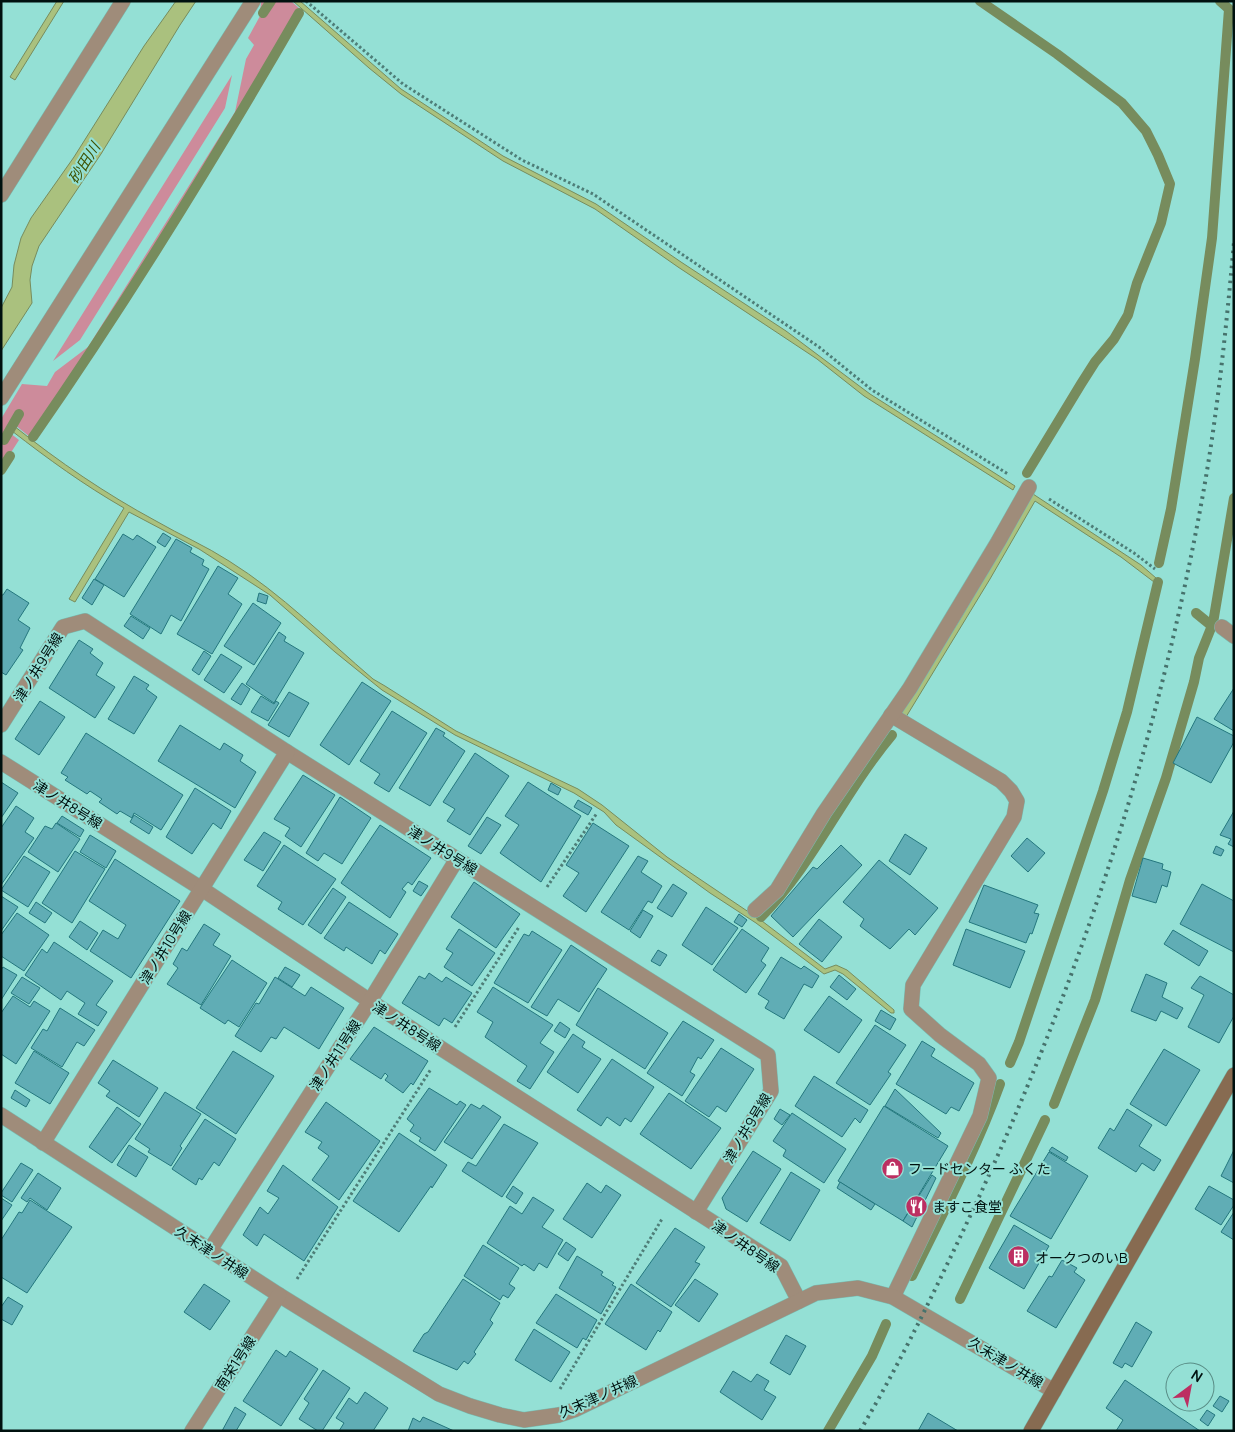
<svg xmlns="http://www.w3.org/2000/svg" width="1235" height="1432" font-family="Manrope,'Noto Sans JP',sans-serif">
<rect width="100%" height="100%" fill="#94e0d5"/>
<g fill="#cd8b9b">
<path d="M261,1H291L300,9C214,154 126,298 30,437L15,425L10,433L19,440L1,468V419L22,384L47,386L55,372L88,347L235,112L246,59L254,45L248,38L260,16Z"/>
<path d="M232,75L225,108L80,340L53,361Z"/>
</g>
<g fill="#aac17e" stroke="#778c5d">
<path d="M57,1H64L15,80L10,77Z"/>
<path d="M176,1H196L180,25L101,154L39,246L32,266L30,280L32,303L1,351V308L12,287L14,265L21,238L31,218L74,157L144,46Z"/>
<path d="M293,1H300L401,89L503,156L596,204L681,262L786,331L870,394L1015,486L1013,490L864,396L817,359L678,267L595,209L503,161L401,94L369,68Z"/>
<path d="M14,426C59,462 106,494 156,521C180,535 206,546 229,561C282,594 326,639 373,679L385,686L456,731L578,789L602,805L667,857L762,921L825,969L836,965L847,970L894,1010V1013H891L843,974L835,970L824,974L756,923L710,893L616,825L604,812L574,793L455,735L382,690L335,652L270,595L199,549L129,512L75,602L69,599L124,508C84,485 48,459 12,431Z"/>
<path d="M1033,494L1141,565L1156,578L1154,582L1121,557L1035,501L990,579L906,717L901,714L962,616Z"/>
</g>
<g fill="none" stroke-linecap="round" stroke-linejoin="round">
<g stroke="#778c5d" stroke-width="10">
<path d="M980,1L1057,54L1122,103L1146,131L1158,155L1170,184L1161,223L1137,283L1128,315L1114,339L1095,362L1081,384L1027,473"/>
<path d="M263,13L271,1"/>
<path d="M33,437C128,300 216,157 299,13"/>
<path d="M4,440L19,414"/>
<path d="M1,470L10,456"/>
<path d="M1159,563L1171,509L1195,359L1212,238L1229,9L1220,1"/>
<path d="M1196,613L1212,626"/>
<path d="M761,917C813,865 844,792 892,735"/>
<path d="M1010,1063L1019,1042L1103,791L1127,712L1158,582"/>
<path d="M1054,1104L1095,1000L1130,880L1166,778L1194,682L1199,658L1213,623L1234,498"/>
<path d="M912,1276C943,1213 976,1150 1000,1084"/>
<path d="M960,1299L1045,1120"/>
<path d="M828,1431L872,1356L886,1324"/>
</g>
</g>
<g fill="#60adb5" stroke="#24777e">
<path d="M163,533L171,538L165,547L157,542Z"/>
<path d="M123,534L133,540L137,535L156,547L124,597L95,579Z"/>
<path d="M176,539L192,548L190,552L204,560L202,565L209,569L181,621L171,615L161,634L130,614Z"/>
<path d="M218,566L238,578L228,594L242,604L212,654L177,634Z"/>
<path d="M94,579L104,585L92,605L82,598Z"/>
<path d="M7,589L29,603L18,620L30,628L20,648L23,650L6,675L1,672V595H3Z"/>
<path d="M259,593L268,596L266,604L257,601Z"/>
<path d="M253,603L281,623L254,665L224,646Z"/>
<path d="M131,616L150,628L143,639L124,626Z"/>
<path d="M279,632L286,637L284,641L304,653L274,703L246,684Z"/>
<path d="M79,640L93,649L90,653L103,663L96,675L115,687L95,718L49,688Z"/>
<path d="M204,651L211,656L199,675L192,670Z"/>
<path d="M221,654L242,667L224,693L204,680Z"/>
<path d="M134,676L149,685L146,689L157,697L134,734L108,719Z"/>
<path d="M362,682L391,701L349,765L320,745Z"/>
<path d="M242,683L250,689L241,705L231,699Z"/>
<path d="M1234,688V731L1214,719Z"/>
<path d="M289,692L309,703L289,737L268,725Z"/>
<path d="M261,696L274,704L276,701L279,703L268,721L251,712Z"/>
<path d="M40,701L65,717L39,755L15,739Z"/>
<path d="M392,711L427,733L389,792L374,783L380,774L360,761Z"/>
<path d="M1197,717L1234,736V742L1211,783L1173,763Z"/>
<path d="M180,725L220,750L224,743L243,755L240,761L256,772L235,808L158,761Z"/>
<path d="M436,728L445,733L443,736L465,751L430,806L399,788Z"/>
<path d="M86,733L183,795L161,830L134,813L132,818L120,811L117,814L99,802L102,799L90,791L87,794L65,780L68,777L61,773Z"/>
<path d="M475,753L509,776L470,835L447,821L455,809L443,802Z"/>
<path d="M303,775L335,795L301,847L285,836L290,828L274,819Z"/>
<path d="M1,782L18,793L1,818Z"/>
<path d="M528,782L581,816L541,882L500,853L519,825L505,816Z"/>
<path d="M551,783L561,789L558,795L548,790Z"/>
<path d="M195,788L231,811L221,829L213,823L192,854L166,837Z"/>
<path d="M340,797L371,818L342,864L324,853L318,861L306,853Z"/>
<path d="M578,800L592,808L588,815L574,807Z"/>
<path d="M16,806L34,818L25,832L34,838L1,885V828Z"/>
<path d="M1234,811V847L1228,844L1231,839L1220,835Z"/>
<path d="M134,815L153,827L149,834L130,822Z"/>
<path d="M62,816L84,830L80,837L57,823Z"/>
<path d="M487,817L501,825L481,854L468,846Z"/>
<path d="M56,823L80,839L58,872L28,852L45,826L52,829Z"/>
<path d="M593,823L629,846L586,912L563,896L579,873L566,865Z"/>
<path d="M380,825L431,858L412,885L408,882L402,889L406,892L390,918L341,883Z"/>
<path d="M264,832L281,842L263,871L244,860Z"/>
<path d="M905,834L927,848L910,875L889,861Z"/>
<path d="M90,835L116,851L106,868L80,852Z"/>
<path d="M1027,838L1045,853L1028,872L1011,856Z"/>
<path d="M284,845L336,879L303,925L278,909L282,902L257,886Z"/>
<path d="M841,845L862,865L793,937L771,916L813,867L817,869Z"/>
<path d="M1216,846L1224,850L1221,856L1213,853Z"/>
<path d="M75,851L105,869L72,923L42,903Z"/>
<path d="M24,856L50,872L28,907L1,890Z"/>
<path d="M638,856L648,861L641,872L662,886L652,903L648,901L629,930L601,912Z"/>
<path d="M1143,858L1163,864L1162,869L1171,872L1167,887L1162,885L1156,903L1132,896Z"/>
<path d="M115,859L180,901L131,978L90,951L103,930L118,939L126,925L89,901Z"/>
<path d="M879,860L938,908L915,935L909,929L890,949L860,926L864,919L843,902Z"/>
<path d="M419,881L428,886L421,896L413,891Z"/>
<path d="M474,882L520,914L496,948L451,917Z"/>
<path d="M673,884L687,893L672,917L657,908Z"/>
<path d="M1202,884L1234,901V952L1180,924Z"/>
<path d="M984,885L1038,905L1034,913L1039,914L1032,934L1030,933L1026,943L969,922Z"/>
<path d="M333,888L346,897L321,934L308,925Z"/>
<path d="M1,896L18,907L1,931Z"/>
<path d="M36,902L52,913L45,923L29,913Z"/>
<path d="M349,902L398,934L385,954L380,950L372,964L346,947L344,951L324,938Z"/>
<path d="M706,907L738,928L712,965L682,945Z"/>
<path d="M643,910L653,916L640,938L630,931Z"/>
<path d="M17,913L49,935L24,971L1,956V935Z"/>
<path d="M739,914L747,920L742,927L734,922Z"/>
<path d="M819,919L842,937L822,962L799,944Z"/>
<path d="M80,921L98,933L87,950L69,937Z"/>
<path d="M204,924L220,934L213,945L231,956L201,1005L167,984L178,968L173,964L182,948L187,951Z"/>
<path d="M459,929L495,953L472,986L444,967L453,953L446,949Z"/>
<path d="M742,929L769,948L761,961L766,965L746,993L713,970Z"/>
<path d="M966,929L1025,951L1010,988L953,965Z"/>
<path d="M1173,930L1208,951L1199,966L1164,944Z"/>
<path d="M532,931L562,950L528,1003L494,983L524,934L529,936Z"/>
<path d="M54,942L113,981L96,1005L107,1012L98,1026L78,1014L85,1003L67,991L61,1000L25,975L42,949L47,953Z"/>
<path d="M571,945L607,969L579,1012L558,999L547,1016L531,1007Z"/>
<path d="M658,950L667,955L660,966L651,961Z"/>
<path d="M781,957L801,969L804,966L819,976L812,988L804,984L784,1019L765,1008L769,1001L758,994Z"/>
<path d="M232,960L267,983L239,1027L228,1020L225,1024L200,1008Z"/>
<path d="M3,967L17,975L1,1000V970Z"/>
<path d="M285,967L300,975L292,987L278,978Z"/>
<path d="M429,973L442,982L446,977L472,993L452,1023L444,1018L439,1026L402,1003L419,976L425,979Z"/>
<path d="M1146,974L1167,983L1162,997L1183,1008L1177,1019L1161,1011L1156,1021L1131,1011Z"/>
<path d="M839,975L856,989L847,1000L830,987Z"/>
<path d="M1200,976L1234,995V1016L1219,1043L1188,1027L1204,995L1191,988Z"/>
<path d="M22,977L40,988L29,1004L11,993Z"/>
<path d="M275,977L305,996L311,987L344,1008L319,1049L284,1027L276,1039L271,1037L261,1052L235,1036L256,1003L259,1004Z"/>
<path d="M493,987L553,1025L540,1043L554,1052L530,1089L517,1081L527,1066L485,1037L493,1022L477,1012Z"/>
<path d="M598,988L668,1033L645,1069L576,1025Z"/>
<path d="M13,996L30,1007L34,1001L50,1011L16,1064L1,1054V1013Z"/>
<path d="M829,996L862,1020L839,1053L804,1030Z"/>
<path d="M60,1008L95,1030L84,1046L77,1042L62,1067L31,1048L43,1029L47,1031Z"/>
<path d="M881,1010L896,1019L890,1030L875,1021Z"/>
<path d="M683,1021L714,1040L701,1059L698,1057L690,1072L695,1075L682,1096L647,1073Z"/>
<path d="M560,1022L570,1029L565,1038L554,1031Z"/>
<path d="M875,1025L906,1045L888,1072L891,1074L870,1105L836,1083Z"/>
<path d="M374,1027L428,1061L413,1085L411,1083L403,1093L385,1080L388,1076L385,1073L381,1079L350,1059Z"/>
<path d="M573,1034L585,1042L582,1047L601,1059L578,1093L547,1072Z"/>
<path d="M922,1041L935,1049L931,1056L974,1083L959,1111L951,1107L946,1114L896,1084Z"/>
<path d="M721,1048L754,1069L726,1112L717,1106L709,1117L685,1101Z"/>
<path d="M1164,1049L1200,1070L1166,1126L1130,1104Z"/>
<path d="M34,1051L69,1073L50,1104L15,1083Z"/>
<path d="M233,1051L274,1076L236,1134L196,1108Z"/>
<path d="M612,1059L654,1087L631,1122L625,1118L620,1126L607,1117L601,1126L577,1110Z"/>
<path d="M113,1060L158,1088L139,1117L106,1096L110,1091L98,1083Z"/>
<path d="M814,1076L868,1110L860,1123L855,1118L842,1137L795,1106Z"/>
<path d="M429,1088L457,1105L460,1101L466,1105L435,1151L419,1141L421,1138L410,1131L414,1125L407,1119Z"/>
<path d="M895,1089L941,1133L938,1138L885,1106Z"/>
<path d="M15,1090L30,1100L26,1107L11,1098Z"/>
<path d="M165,1092L201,1114L180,1146L182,1148L171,1166L148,1152L150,1149L135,1139Z"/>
<path d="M669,1093L721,1128L691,1169L640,1134Z"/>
<path d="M326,1102L380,1141L339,1200L312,1180L329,1156L318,1148L322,1142L305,1132Z"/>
<path d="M471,1104L480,1109L483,1105L501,1117L472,1159L444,1142Z"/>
<path d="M884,1106L948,1146L903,1221L838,1181Z"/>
<path d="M117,1107L141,1124L112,1163L89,1147Z"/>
<path d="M780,1109L790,1115L782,1125L774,1119Z"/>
<path d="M1127,1109L1152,1125L1139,1146L1161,1160L1154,1171L1142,1163L1136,1172L1098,1148L1110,1128L1114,1131Z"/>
<path d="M792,1113L846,1149L824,1183L783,1156L786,1150L773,1141Z"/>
<path d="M205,1119L236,1139L219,1166L214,1162L202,1180L199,1178L196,1185L172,1169Z"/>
<path d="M504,1124L538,1143L502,1197L462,1171L468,1162L476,1166Z"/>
<path d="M399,1133L447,1165L432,1188L431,1186L399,1232L353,1201Z"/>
<path d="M129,1145L148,1157L136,1177L117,1165Z"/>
<path d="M1052,1147L1068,1157L1066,1161L1049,1151Z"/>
<path d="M1234,1150V1183L1221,1176Z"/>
<path d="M753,1151L781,1169L747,1222L726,1209L722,1198Z"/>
<path d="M1049,1152L1088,1176L1051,1239L1010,1216Z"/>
<path d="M21,1163L33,1170L12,1202L1,1195V1193Z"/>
<path d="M283,1165L338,1207L304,1261L264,1234L257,1246L243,1235L260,1207L268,1214L279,1198L267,1191Z"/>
<path d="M791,1172L820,1190L790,1241L760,1223Z"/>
<path d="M38,1173L61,1188L47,1210L30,1198L27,1202L21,1198Z"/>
<path d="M932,1175L936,1178L912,1227L903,1221Z"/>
<path d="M840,1182L875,1204L871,1210L837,1188Z"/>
<path d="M587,1183L601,1193L606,1185L621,1195L592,1238L563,1219Z"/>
<path d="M513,1186L523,1193L516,1204L506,1197Z"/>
<path d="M1209,1186L1234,1200V1205L1221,1225L1195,1209Z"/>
<path d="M533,1197L554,1210L542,1227L563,1240L547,1268L539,1263L534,1271L524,1264L522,1266L487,1243L510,1206L522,1214Z"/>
<path d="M1,1198L12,1205L1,1221Z"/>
<path d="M30,1200L72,1227L27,1293L1,1277V1240L19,1212L22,1213Z"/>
<path d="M1234,1212V1240L1221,1232Z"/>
<path d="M1014,1225L1049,1246L1024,1289L989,1268Z"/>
<path d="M675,1228L705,1247L695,1262L700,1264L671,1307L636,1283Z"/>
<path d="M566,1242L576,1249L568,1261L558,1254Z"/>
<path d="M483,1245L519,1268L509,1284L515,1288L508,1298L503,1295L500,1300L464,1276Z"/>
<path d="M577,1256L603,1272L601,1275L614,1283L612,1285L616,1287L601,1314L559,1288Z"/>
<path d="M1062,1260L1077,1268L1074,1272L1085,1280L1056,1328L1027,1311L1049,1276L1052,1277Z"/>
<path d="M463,1279L500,1303L490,1320L493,1323L474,1352L476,1354L468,1364L464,1361L457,1370L413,1351L424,1334L428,1332Z"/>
<path d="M695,1279L718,1294L699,1322L675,1305Z"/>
<path d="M204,1284L230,1301L210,1330L184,1312Z"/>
<path d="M631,1284L672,1312L660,1332L658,1330L646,1350L605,1324Z"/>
<path d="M556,1294L597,1320L586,1340L583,1338L577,1348L536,1323Z"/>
<path d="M8,1297L23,1306L12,1325L1,1319V1307Z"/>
<path d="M1136,1322L1152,1332L1132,1367L1125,1363L1122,1368L1113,1363Z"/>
<path d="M534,1329L570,1352L551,1382L515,1360Z"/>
<path d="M786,1335L806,1346L790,1375L770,1363Z"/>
<path d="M276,1350L286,1357L290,1351L318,1369L281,1426L243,1401Z"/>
<path d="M323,1370L350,1388L322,1431H318L299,1419L309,1403L304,1399Z"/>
<path d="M733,1371L751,1382L757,1374L769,1381L764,1390L776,1397L762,1420L720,1392Z"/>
<path d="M1125,1380L1200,1431H1116L1123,1420L1106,1408Z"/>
<path d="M365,1392L388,1408L373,1431H339L344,1423L336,1418L349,1398L357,1404Z"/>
<path d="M1220,1396L1229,1401L1222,1412L1213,1406Z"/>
<path d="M235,1407L246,1414L236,1431H222Z"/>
<path d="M1207,1410L1215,1415L1208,1426L1200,1420Z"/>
<path d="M928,1413L958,1431H918Z"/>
<path d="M423,1417L454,1431H408L413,1418L420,1422Z"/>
</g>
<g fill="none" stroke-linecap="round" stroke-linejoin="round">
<defs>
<g id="street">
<path d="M1,195L123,1"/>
<path d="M1,398L253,1"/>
<path d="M1222,627L1234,636"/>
<path d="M891,715L1001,781L1011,791L1017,801L1014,817L913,985L911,1009L940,1035L979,1064L989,1078L980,1116L893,1297"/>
<path d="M1,725L63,627L85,621L287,752L768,1055L771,1091L696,1212"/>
<path d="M1,762L202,889L442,1049L781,1266L799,1301"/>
<path d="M755,910L777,890L824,813L910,688L998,542L1029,487"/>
<path d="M1,1115L279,1295L439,1394L470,1406L500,1415L524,1420L559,1415L574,1410L816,1293L858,1288L893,1297L1054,1391"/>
<path d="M43,1143L287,752"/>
<path d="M210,1250L370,1001L457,859"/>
<path d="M192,1431L279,1295"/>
</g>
<path id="secondary" d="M1031,1431L1234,1075"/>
</defs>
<use href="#street" stroke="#79bbb1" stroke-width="16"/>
<use href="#secondary" stroke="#79bbb1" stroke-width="16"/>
<g stroke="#4e7e78" stroke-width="3" stroke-dasharray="2.5 2.5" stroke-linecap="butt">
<path d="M306,1L403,84L522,160L593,194L819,347L872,390L1008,474"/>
<path d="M1049,499L1134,553L1155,569"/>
<path d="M547,887L597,813"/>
<path d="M455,1027L519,927"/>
<path d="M297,1279L431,1069"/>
<path d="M560,1389L662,1219"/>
</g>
<use href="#street" stroke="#9f8c7a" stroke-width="15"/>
<use href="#secondary" stroke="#876b51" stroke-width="15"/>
<path stroke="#46726c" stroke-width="4" stroke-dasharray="2.5 5" stroke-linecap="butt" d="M860,1431C902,1360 937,1286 972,1212C1077,987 1156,749 1201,505C1217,419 1226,330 1234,242"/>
</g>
<defs>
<symbol id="shop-disc" viewBox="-11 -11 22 22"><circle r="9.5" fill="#bc2f62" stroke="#94e0d5"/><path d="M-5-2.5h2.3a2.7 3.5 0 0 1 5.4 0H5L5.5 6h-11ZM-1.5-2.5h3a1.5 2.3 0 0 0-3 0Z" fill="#fff"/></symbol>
<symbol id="restaurant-disc" viewBox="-11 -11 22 22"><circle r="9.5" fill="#bc2f62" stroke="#94e0d5"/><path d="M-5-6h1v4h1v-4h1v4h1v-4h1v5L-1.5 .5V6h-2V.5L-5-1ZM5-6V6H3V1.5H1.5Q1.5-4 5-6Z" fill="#fff"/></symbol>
<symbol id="building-disc" viewBox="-11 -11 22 22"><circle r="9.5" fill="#bc2f62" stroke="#94e0d5"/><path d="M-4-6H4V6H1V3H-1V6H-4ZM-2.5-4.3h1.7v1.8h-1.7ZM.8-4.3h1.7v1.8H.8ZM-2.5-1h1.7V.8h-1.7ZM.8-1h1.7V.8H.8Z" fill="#fff"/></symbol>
</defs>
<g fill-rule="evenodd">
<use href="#shop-disc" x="880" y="1156" width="25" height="25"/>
<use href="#restaurant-disc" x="904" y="1194" width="25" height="25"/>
<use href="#building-disc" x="1006" y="1244" width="25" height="25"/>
</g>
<g text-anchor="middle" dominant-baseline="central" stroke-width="4" stroke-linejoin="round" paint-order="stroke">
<g font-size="14" fill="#00110f" stroke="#94e0d5">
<text transform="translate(38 667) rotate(-58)">津ノ井9号線</text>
<text transform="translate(68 804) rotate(32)">津ノ井8号線</text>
<text transform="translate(443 850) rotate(32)">津ノ井9号線</text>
<text transform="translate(165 947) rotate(-58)">津ノ井10号線</text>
<text transform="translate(407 1026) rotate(33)">津ノ井8号線</text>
<text transform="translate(335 1055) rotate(-57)">津ノ井11号線</text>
<text transform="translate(747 1128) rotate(-59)">津ノ井9号線</text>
<text transform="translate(746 1246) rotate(35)">津ノ井8号線</text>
<text transform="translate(212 1252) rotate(33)">久末津ノ井線</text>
<text transform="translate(1006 1362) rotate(31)">久末津ノ井線</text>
<text transform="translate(235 1363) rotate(-57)">南栄1号線</text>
<text transform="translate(598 1396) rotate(-24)">久末津ノ井線</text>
</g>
<g font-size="14" fill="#00110f" stroke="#94e0d5" text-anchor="start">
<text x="908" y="1168">フードセンター ふくた</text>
<text x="932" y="1206">ますこ食堂</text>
<text x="1035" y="1257">オークつのいB</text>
</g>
<g font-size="15" font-style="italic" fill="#3f5203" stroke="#94e0d5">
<text transform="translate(84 163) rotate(-58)">砂田川</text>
</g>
</g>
<rect width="1235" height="1432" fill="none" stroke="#00110f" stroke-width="5"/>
<g transform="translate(1190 1387) rotate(32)"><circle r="24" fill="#94e0d5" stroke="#598d86"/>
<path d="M0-4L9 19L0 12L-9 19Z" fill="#bc2f62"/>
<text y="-8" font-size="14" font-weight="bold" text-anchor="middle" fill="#00110f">N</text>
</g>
</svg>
